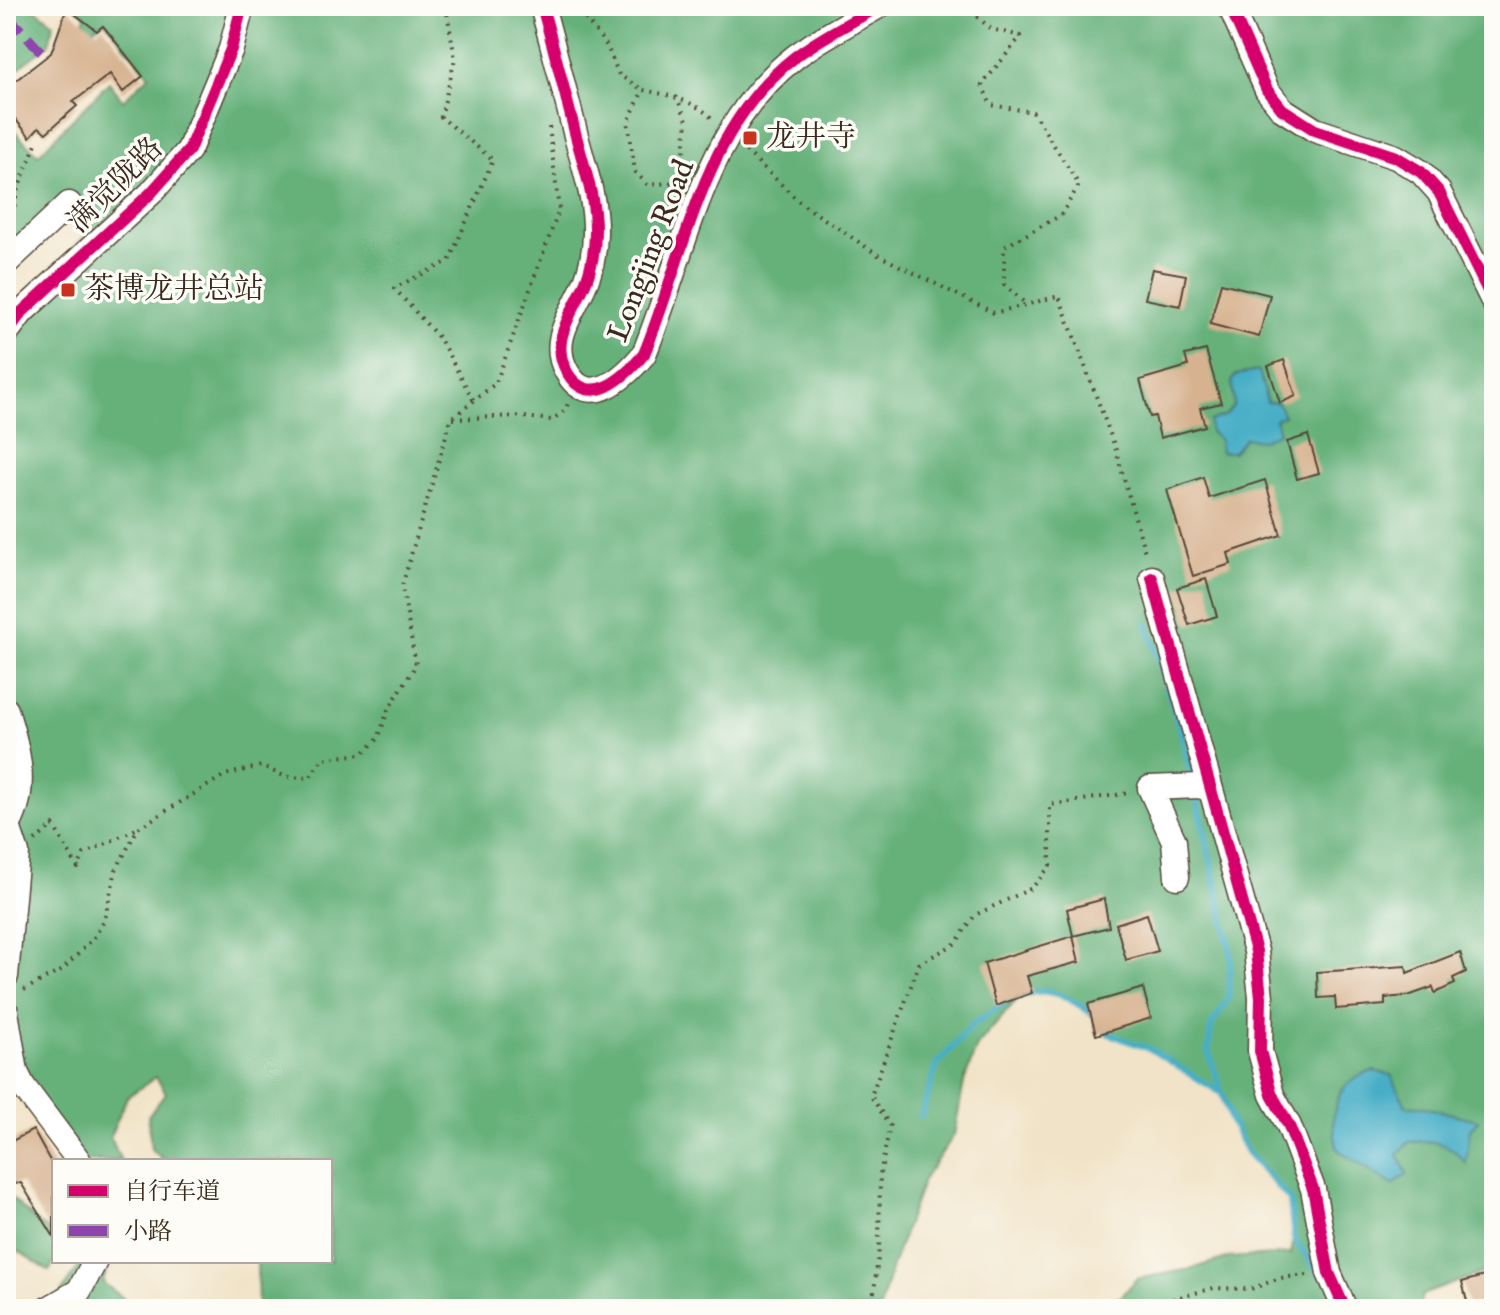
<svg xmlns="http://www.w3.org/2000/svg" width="1500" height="1315" font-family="'IM FELL English','Noto Serif SC',serif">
<rect width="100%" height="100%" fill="#fdfcf7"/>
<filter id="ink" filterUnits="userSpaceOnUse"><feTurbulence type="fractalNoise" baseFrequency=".0125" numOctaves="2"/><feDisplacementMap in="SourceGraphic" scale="16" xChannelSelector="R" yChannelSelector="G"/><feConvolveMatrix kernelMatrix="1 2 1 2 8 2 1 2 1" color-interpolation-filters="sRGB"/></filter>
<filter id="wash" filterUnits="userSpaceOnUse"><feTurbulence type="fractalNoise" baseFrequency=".006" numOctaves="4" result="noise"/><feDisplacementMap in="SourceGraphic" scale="32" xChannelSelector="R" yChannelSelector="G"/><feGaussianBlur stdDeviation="1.8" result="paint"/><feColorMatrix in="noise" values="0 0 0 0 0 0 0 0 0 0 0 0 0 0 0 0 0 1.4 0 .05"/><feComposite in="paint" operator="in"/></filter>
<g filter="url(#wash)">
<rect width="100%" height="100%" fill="#f1e3c7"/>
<g fill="#66b17a" stroke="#506e4c" stroke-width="2">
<path d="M6,6H31L54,23L49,44L6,78Z"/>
<path d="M73,6H1494V1268L1422,1295L1419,1309H1103L1123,1295L1136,1279L1191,1269L1227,1258L1291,1254L1294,1239L1290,1200L1247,1152L1221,1093L1150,1049L1109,1034L1093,1013L1067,998L1043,991L1018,998L977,1046L964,1082L954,1135L923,1180L892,1266L880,1309H258L257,1261H330V1161H165L151,1149L148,1116L166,1093L156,1077L127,1097L110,1136L121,1161H64L20,1094L6,1099V313L92,230L90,213L75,193L6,257V122L38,155L109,82L123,100L149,76L105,21L80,37L85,15Z"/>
<path d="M6,1193L38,1223L54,1234L55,1261L49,1271L6,1243Z"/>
<path d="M80,1261H109L103,1283L138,1309L50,1308L78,1268Z"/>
</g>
<g fill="#47aec6" stroke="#416c72" stroke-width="2">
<path d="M1259,371L1267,402L1278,403L1284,416L1275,419L1279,432L1263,440L1245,438L1233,452H1221L1219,439L1210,432V421L1226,415L1234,405L1232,381L1236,375Z"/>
<path d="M1374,1071L1391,1075L1406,1106H1420L1478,1120L1470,1130L1466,1163C1449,1142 1435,1140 1409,1142L1398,1155L1407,1174L1393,1185L1338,1150C1328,1115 1334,1079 1374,1071Z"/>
</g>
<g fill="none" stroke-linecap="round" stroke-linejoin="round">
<g stroke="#47aec6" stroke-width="6">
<path d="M1147,624L1181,733L1192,779"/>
<path d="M1196,794L1231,953L1228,999L1211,1026L1208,1051L1231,1121L1247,1152L1290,1200L1294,1239L1321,1276"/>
<path d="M1028,994C1050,985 1076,1002 1094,1015"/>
<path d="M1103,1027L1109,1034L1150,1049L1221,1093"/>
<path d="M921,1116L937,1065L973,1024L1006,1002"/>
</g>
</g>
<g id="blocks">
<g fill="#d7b290">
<path d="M67,8L97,31L103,26L143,76L123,92L110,74L73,102L77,106L46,133L39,127L30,137L6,108V88L51,53Z"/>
<path d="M1152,269L1186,275L1180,306L1145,299Z"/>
<path d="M1221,283L1270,295L1259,337L1210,324Z"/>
<path d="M1206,350L1221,403L1200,408L1205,426L1160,438L1155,416L1150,417L1140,380L1188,366L1185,355Z"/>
<path d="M1284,360L1296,396L1280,403L1268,366Z"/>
<path d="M1308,435L1319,473L1297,479L1287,442Z"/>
<path d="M1203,477L1209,498L1265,480L1281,535L1228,553L1231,564L1193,576L1167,490Z"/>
<path d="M1206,579L1217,616L1189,625L1177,588Z"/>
<path d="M1104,899L1109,927L1073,936L1067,909Z"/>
<path d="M1147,914L1158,951L1126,960L1116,924Z"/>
<path d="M1073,936L1079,962L1027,976L1032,993L996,1006L984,963Z"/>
<path d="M1460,952L1466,972L1453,978L1455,984L1435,993L1433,987L1408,996L1385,998V1005L1336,1009L1335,997L1318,998L1317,972L1406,966L1407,973Z"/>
<path d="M1143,988L1151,1018L1096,1035L1088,1004Z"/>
<path d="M33,1130L54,1168V1237L21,1183L10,1184L6,1176V1144Z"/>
<path d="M1494,1273V1309H1477L1475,1303L1468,1305L1462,1282Z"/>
</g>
</g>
</g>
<g filter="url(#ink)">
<use href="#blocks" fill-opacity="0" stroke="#564637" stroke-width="2"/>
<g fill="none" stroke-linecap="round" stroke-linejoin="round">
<defs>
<g id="minor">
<path d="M542,6C554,49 565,93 576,136C584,167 596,200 595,233C595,250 591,271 584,286C572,314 549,341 567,372C589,411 625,377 644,354C686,252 702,129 795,57C821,37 852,22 879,6"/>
<path d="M1230,6L1267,90L1282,109L1315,130L1396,157L1421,172L1439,192L1494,303"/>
<path d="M6,263L69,204"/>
<path d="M6,333L22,312L151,193L189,150L231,49L242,6"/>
<path d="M1152,578L1256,951L1261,997L1260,1051L1272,1095L1289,1126L1313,1189L1329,1273L1345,1309"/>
<path d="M6,710C18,750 30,791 6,829"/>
<path d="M1177,877L1174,841L1150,788L1200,786L1209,789"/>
<path d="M6,976L17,853L8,826"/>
<path d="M6,1012L16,1072L23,1086L79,1161"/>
<path d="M48,1309L79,1291L95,1261"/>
</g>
</defs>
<use href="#minor" stroke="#564637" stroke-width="27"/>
<g stroke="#564637" stroke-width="4" stroke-dasharray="2 6" stroke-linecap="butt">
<path d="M446,6L455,59L441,117L493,160L449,261L394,288L440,339L474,401"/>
<path d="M935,6L939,12L954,6"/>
<path d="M965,6L991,29L1021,36L982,85L991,105L1033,112L1079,185L1061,215L1004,247V284L1026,304"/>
<path d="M564,8L585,18L607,46L619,75L643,90"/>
<path d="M676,96L687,120L684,155L678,182L648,185L635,172L628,122L643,90C669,95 694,100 714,120"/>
<path d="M746,151L802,204L878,255L994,313L1059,296L1115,447L1146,556"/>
<path d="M9,230L18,189L37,141"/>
<path d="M453,419L514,416L552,420L566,409L568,403"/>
<path d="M35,841L53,825L78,868L84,854L136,829"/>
<path d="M24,990L62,970L93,939L104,921L116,870L138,828L225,775L261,766L286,777L310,778L322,759L362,754L378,739L388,710L416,665L402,586L451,419L496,383L559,210L549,126"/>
<path d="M872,1309L879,1249L880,1174L890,1126L871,1096L919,964L956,943L975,915L1032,888L1050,866V805L1129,793"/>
<path d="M1134,1309L1214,1288L1251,1289L1280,1278L1307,1275"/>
</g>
<use href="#minor" stroke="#fff" stroke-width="24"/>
<path stroke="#8e44ad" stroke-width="10" stroke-dasharray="20 10" stroke-linecap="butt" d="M6,17C22,28 31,44 47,57"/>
<defs>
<g id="cycleway">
<path d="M542,6C554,49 565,93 576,136C584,167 596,200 595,233C595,250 591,271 584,286C572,314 549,341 567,372C589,411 625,377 644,354C686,252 702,129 795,57C821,37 852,22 879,6"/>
<path d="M1230,6L1267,90L1282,109L1315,130L1396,157L1421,172L1439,192L1494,303"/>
<path d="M6,333L22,312L151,193L189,150L231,49L242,6"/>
<path d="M1152,578L1256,951L1261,997L1260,1051L1272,1095L1289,1126L1313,1189L1329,1273L1345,1309"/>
</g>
</defs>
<use href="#cycleway" stroke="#fdfcf7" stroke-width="17"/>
<use href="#cycleway" stroke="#d6006c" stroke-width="12"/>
</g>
</g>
<g fill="#c8321e" stroke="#fdfcf7" stroke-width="3">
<rect x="742" y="130" width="16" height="16" rx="4"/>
<rect x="60" y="282" width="16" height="16" rx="4"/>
</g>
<g text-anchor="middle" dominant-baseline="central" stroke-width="7" stroke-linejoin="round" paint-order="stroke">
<g font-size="30" fill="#3b2a1e" stroke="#fdfcf7" text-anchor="start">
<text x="766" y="138">龙井寺</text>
<text x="84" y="290">茶博龙井总站</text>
</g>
<g font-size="30" fill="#3b2a1e" stroke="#fdfcf7">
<text transform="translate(116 186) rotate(-45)">满觉陇路</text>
<text transform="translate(652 251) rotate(-69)">Longjing Road</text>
</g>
</g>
<rect width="1500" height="1315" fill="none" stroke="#fdfcf7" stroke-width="32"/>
<rect x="52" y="1159" width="280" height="104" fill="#fdfcf7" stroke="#afa8a0" stroke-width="2"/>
<rect x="68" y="1185" width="40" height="12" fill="#d6006c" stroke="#afa8a0" stroke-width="2"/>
<text x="124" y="1199" font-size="24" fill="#3b2a1e">自行车道</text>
<rect x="68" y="1225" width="40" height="12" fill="#8e44ad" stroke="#afa8a0" stroke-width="2"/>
<text x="124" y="1239" font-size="24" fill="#3b2a1e">小路</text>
</svg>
